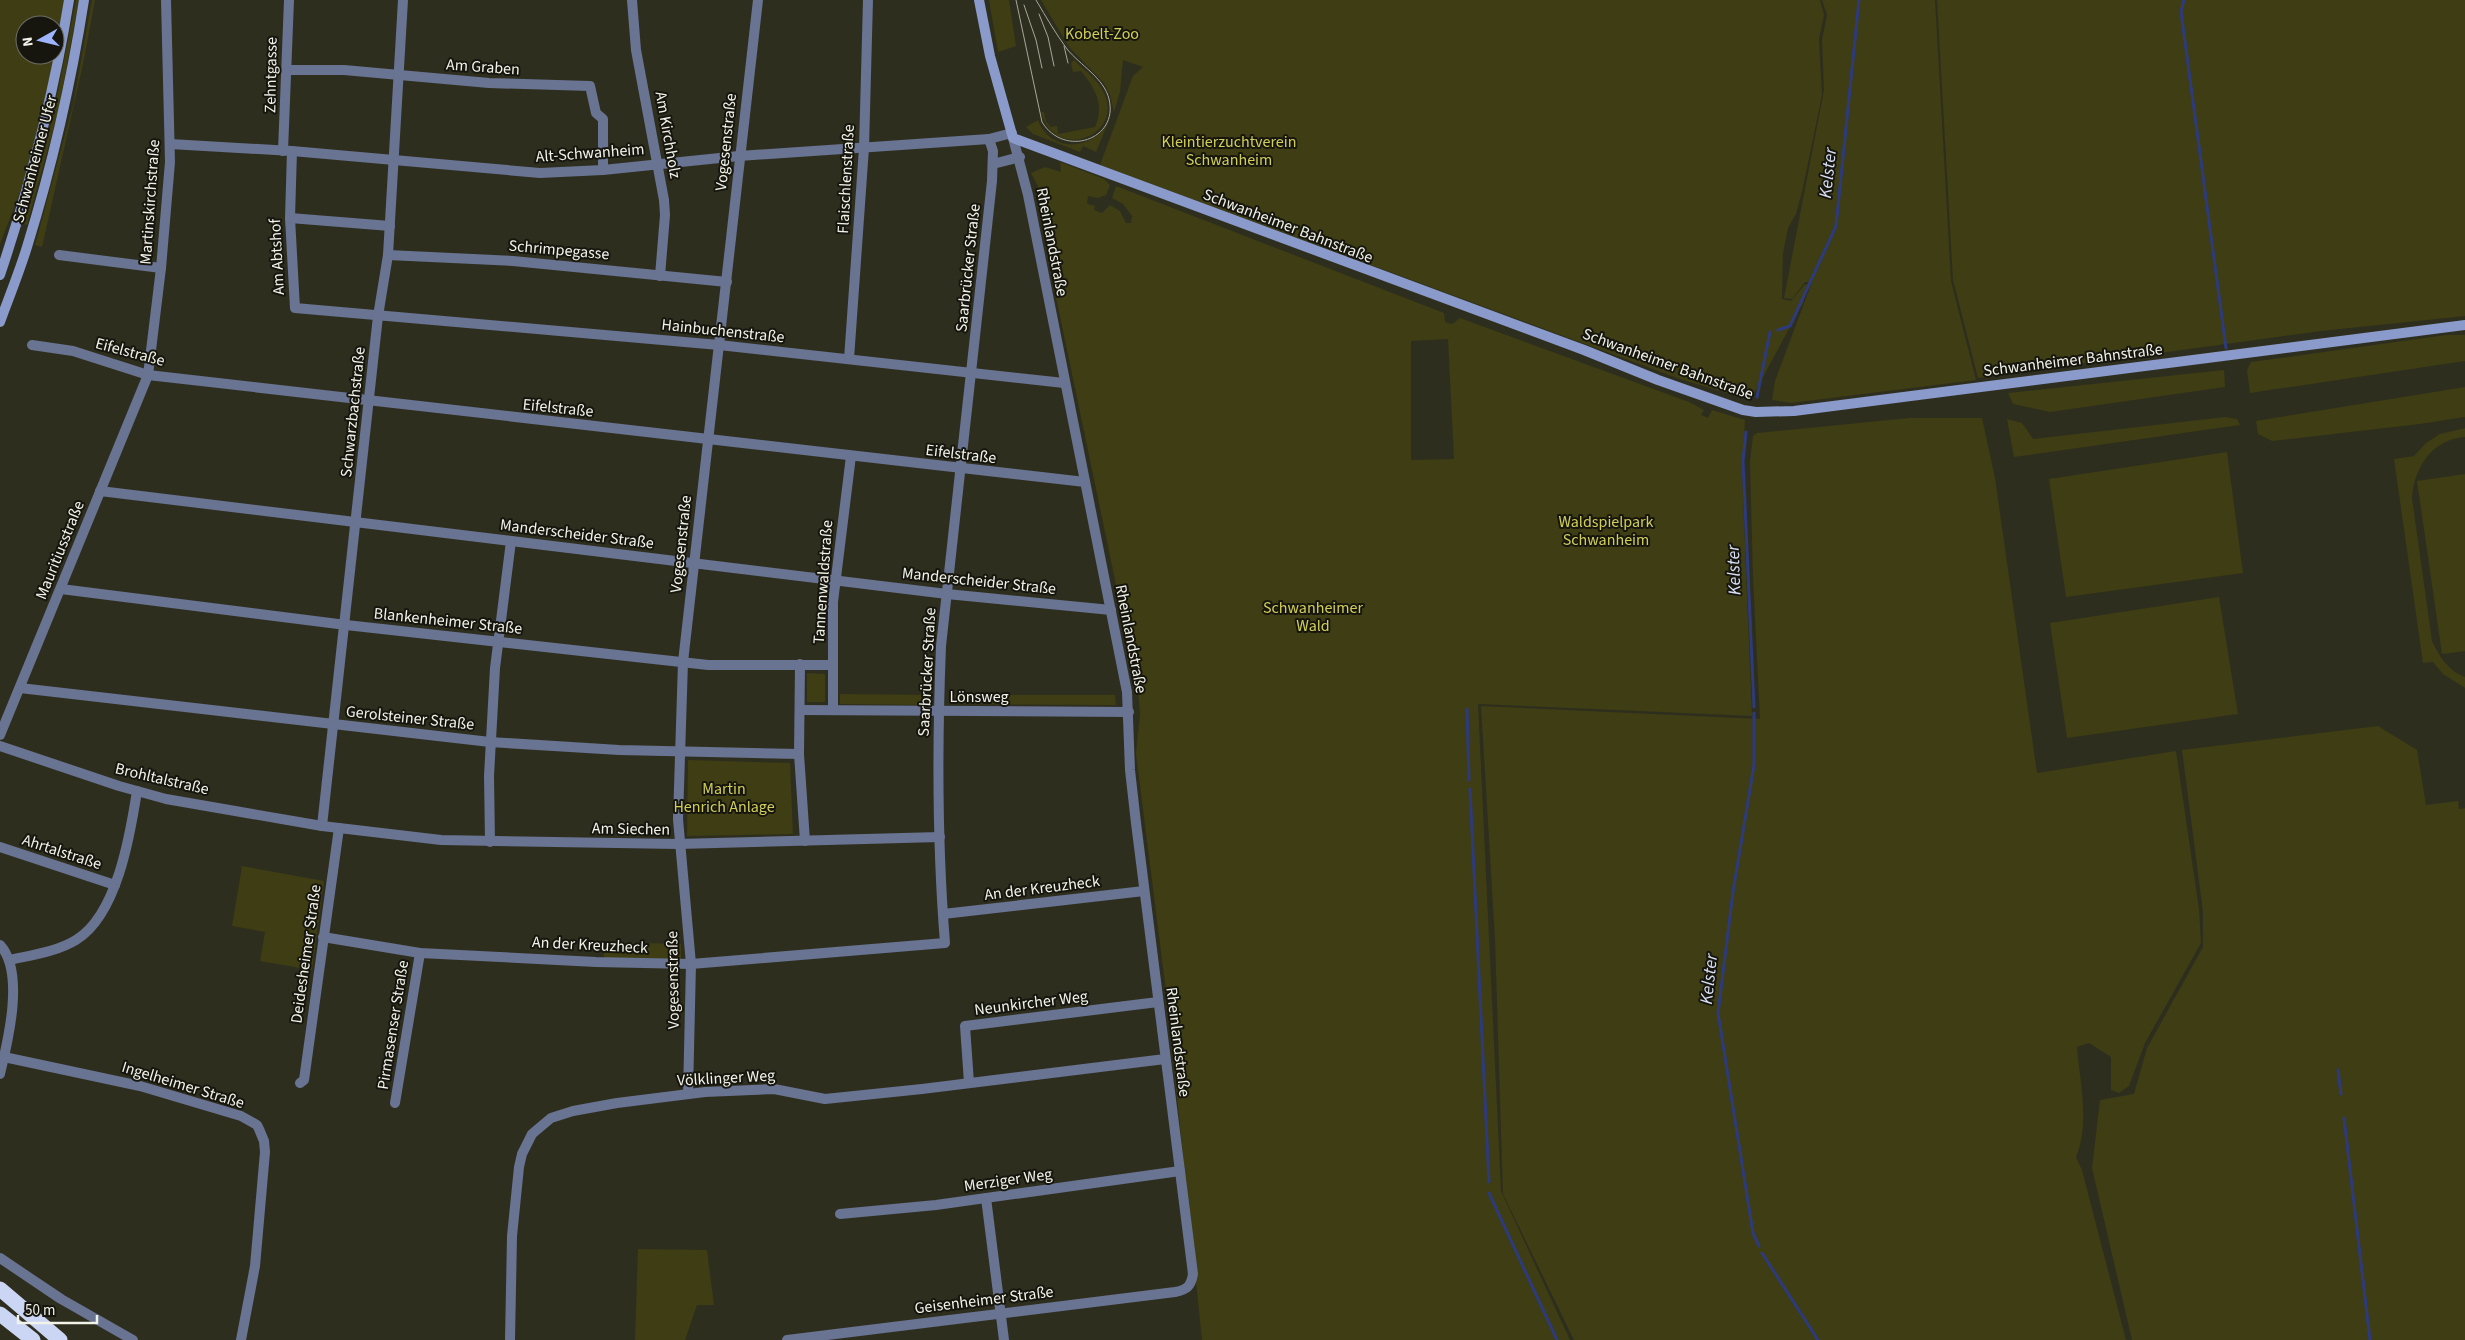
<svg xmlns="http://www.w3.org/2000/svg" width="2465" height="1340" font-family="'Source Sans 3',sans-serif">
<rect width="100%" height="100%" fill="#2e2e1e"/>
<g fill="#3e3d14" fill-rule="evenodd">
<path d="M0,0H64L58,43L28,171L0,244ZM25,25H55V55H25Z"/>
<path d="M76,0H79L59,108L27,225L23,224L52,121Z"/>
<path d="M92,0H95L83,64L42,247L35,245L73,105Z"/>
<path d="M989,0H1009L1016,46L998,52Z"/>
<path d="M1041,0H1820L1824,15L1819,39L1822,95L1802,192L1796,214L1788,228L1783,253L1782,299L1791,301L1804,285L1808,284L1803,303L1752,397L1733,395L1680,379L1100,165L1133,76L1143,67L1123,60L1120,92L1114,112L1110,95L1104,83L1069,47Z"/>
<path d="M1822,0H1935L1951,281L1976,380L1791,403L1772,400L1775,381L1812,282H1805L1792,299L1784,298L1824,90L1822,40L1827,15Z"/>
<path d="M1937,0H2465V316L2321,331L1978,378L1953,280Z"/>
<path d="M1074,60C1084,70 1097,79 1103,91C1127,133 1056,165 1041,112H1044L1046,121L1050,127L1057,126L1058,134L1095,127C1105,105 1095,88 1081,71L1073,72L1071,63Z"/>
<path d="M1038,120C1050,153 1092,151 1108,123L1096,152L1083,146L1080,152L1033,134L1026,127Z"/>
<path d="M1060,162L1104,179L1110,185L1106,195L1098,198L1088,196L1087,204L1095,206L1094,210L1102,213L1110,205L1120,211L1126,223H1131L1132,216L1123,204L1112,198L1116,186L1444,313L1445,322L1452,324L1460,318L1689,402L1704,410L1701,415L1708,418L1712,410L1745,420L1742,472L1752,716L1478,704L1501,1191L1570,1340H1202L1167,999L1136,754L1140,714L1138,690L1052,278L1049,222L1042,194L1031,173L1045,167L1061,172ZM1448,339L1454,459L1411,460V341Z"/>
<path d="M2446,335H2465V361L2250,393L2247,370L2251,362Z"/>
<path d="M2224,370L2225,387L2050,412L2013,404L2008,393Z"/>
<path d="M2465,387V417L2420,424L2272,441L2258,434L2256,421Z"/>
<path d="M2225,417L2237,419L2240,425L2014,457L2007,419L2022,423L2033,439Z"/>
<path d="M1909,418H1982L1995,478L2037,773L2176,751L2199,909L2201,943L2145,1043L2129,1086L2119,1093L2111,1090V1057L2089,1043L2077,1047C2080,1084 2090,1122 2076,1157L2082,1170L2126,1340H1574L1503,1194L1495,939L1481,706L1760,719L1753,577L1750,461L1753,436L1757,433Z"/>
<path d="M2465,428V437C2432,439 2414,468 2412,498L2432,641C2439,656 2448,671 2465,677V688L2443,674L2433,662L2423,663L2394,459L2414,456L2426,443L2440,434Z"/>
<path d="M2227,452L2243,573L2066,597L2049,479Z"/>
<path d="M2465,474V651L2442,654L2417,481Z"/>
<path d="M2219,597L2238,714L2067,738L2050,623Z"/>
<path d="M807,673L825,674V702H807Z"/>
<path d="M840,694L931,695L930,705L840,704Z"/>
<path d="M949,695H1115L1116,705L949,704Z"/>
<path d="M2378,726L2417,750L2426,805L2458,801L2459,809L2465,808V1340H2132L2092,1168L2100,1100L2134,1094L2147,1048L2203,947V912L2182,750Z"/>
<path d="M688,760L790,763L793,834L687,836Z"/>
<path d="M242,866L324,881L312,970L260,961L265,932L232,926Z"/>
<path d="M604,942L681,944V962L604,961Z"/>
<path d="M638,1249L707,1250L714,1305H697L685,1340H635Z"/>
</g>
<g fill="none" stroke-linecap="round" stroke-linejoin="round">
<g stroke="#2d3b7c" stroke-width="3">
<path d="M2184,0L2181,12L2226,348"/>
<path d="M1778,330L1790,326L1836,226L1859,0"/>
<path d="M1757,397L1770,332"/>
<path d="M1746,432L1743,461L1754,707"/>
<path d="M1467,709L1469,780"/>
<path d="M1754,713V765L1733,892L1718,1013L1753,1233L1759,1246"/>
<path d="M1470,789L1489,1182"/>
<path d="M2338,1070L2341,1094"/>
<path d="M2344,1118L2370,1340"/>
<path d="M1489,1193L1557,1340"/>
<path d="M1762,1253L1818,1340"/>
</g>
<g stroke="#697392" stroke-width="10">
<path d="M632,0L636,50L664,200L665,215L660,276"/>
<path d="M286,70H344L489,83L590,86L596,113L603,119V170"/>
<path d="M170,144L292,151L540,173L603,170L739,156L989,139L1012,133"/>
<path d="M283,151L289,0"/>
<path d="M292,151L290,218L295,308L719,345L1064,383"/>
<path d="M993,164L1020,157"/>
<path d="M290,218L390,226"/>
<path d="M59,255L161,268"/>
<path d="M388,255L513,261L727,282"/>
<path d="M32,345L73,351L148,375L1085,482"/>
<path d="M849,359L864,148L868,0"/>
<path d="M100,491L947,594L1111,610"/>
<path d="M61,589L346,625L708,665H833"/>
<path d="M800,664L799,754L805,841"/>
<path d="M20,688L490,742L619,750L799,754"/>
<path d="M800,710L1129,712"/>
<path d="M833,710V602L851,456"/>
<path d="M0,735L148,375L161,268L170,162L166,0"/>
<path d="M0,746L119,786L166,799L322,826L441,840L678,844L940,837"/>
<path d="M322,826L378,316L388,255L403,0"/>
<path d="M490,842L489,776L495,668L511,541"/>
<path d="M0,847L115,885"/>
<path d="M943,914L1144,891"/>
<path d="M323,937L420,953L596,962L691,964L945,943C937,844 937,745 941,646L992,181L993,151L989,139"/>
<path d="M0,945C25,972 8,1041 0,1074"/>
<path d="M10,960C32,955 56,952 76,940C117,915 130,836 137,791"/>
<path d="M4,1057L140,1086L241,1116L257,1125L259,1129L264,1141L265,1152L255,1266L241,1340"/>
<path d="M300,1083L304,1080L339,828"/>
<path d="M969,1083L965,1026L1158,1002"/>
<path d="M688,1094L691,964L678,819L683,662L758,0"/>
<path d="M395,1103L420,953"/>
<path d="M986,1198L1004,1340"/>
<path d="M840,1214L936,1205L1180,1171"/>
<path d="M0,1258L61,1299L133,1340"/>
<path d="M510,1340L512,1236L519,1167L522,1154L532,1134L551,1118L573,1111L617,1103L705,1092L774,1089L825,1099L922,1089L1165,1059"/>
<path d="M787,1340L1175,1292C1187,1290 1191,1286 1193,1274L1136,823L1130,770L1127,692L1028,195L1013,138"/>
</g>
<g stroke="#8a9acb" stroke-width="10">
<path d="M979,0L990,56L1013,138L1584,350L1658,380L1743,410L1756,412L1794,411L2465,325"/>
<path d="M0,275C30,185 54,94 69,0"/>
<path d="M0,322C9,297 19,273 27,247C52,166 71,84 84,0"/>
</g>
<g stroke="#cbd6f5" stroke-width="15">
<path d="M0,1289L60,1340"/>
<path d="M0,1314L33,1340"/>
</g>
<g stroke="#a7a89c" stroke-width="1">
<path d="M1016,0L1042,122C1064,158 1119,140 1109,99C1104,78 1080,65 1067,49C1056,34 1046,17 1036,0"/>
<path d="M1024,5L1036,40L1042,68"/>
<path d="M1039,14L1048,37L1054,66"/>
<path d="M1064,46L1068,63"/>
</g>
</g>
<g text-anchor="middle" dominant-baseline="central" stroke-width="4" stroke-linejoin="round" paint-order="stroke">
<g font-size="16" fill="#d2cf57" stroke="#16160f">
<text x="1102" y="34">Kobelt-Zoo</text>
<text x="1229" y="142">Kleintierzuchtverein<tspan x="1229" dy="18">Schwanheim</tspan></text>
<text x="1606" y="522">Waldspielpark<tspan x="1606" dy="18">Schwanheim</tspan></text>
<text x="1313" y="608">Schwanheimer<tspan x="1313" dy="18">Wald</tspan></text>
<text x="724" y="789">Martin<tspan x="724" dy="18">Henrich Anlage</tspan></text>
</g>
<g font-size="16" fill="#f1f2e8" stroke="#16160f">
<text transform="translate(483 67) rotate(4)">Am Graben</text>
<text transform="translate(271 75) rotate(-89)">Zehntgasse</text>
<text transform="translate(668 135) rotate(80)">Am Kirchholz</text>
<text transform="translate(726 142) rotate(-84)">Vogesenstraße</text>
<text transform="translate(590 153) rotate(-4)">Alt-Schwanheim</text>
<text transform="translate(35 159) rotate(-75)">Schwanheimer Ufer</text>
<text transform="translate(846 179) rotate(-87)">Flaischlenstraße</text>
<text transform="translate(150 202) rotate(-86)">Martinskirchstraße</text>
<text transform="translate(1288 226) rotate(21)">Schwanheimer Bahnstraße</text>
<text transform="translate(1052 242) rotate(79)">Rheinlandstraße</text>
<text transform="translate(559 250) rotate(5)">Schrimpegasse</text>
<text transform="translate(277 257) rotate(-93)">Am Abtshof</text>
<text transform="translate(968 268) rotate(-84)">Saarbrücker Straße</text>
<text transform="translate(723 331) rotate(6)">Hainbuchenstraße</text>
<text transform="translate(130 352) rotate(15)">Eifelstraße</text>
<text transform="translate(2073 360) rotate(-7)">Schwanheimer Bahnstraße</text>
<text transform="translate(1668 364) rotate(20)">Schwanheimer Bahnstraße</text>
<text transform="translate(558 408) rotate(6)">Eifelstraße</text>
<text transform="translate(353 412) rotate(-84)">Schwarzbachstraße</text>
<text transform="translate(961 454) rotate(7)">Eifelstraße</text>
<text transform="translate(577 534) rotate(7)">Manderscheider Straße</text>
<text transform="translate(681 544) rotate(-84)">Vogesenstraße</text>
<text transform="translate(60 550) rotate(-68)">Mauritiusstraße</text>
<text transform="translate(979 581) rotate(6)">Manderscheider Straße</text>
<text transform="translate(823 582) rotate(-86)">Tannenwaldstraße</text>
<text transform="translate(448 621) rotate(6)">Blankenheimer Straße</text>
<text transform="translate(1131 639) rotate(79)">Rheinlandstraße</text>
<text transform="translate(927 672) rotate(-87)">Saarbrücker Straße</text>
<text x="979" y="697">Lönsweg</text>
<text transform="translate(410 718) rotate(6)">Gerolsteiner Straße</text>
<text transform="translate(162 779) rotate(13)">Brohltalstraße</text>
<text transform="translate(631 829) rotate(1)">Am Siechen</text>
<text transform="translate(62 852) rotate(18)">Ahrtalstraße</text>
<text transform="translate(1042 888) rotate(-7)">An der Kreuzheck</text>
<text transform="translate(590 945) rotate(3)">An der Kreuzheck</text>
<text transform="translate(306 954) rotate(-82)">Deidesheimer Straße</text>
<text transform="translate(673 980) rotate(-91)">Vogesenstraße</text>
<text transform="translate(1031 1003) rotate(-7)">Neunkircher Weg</text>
<text transform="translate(393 1025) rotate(-81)">Pirmasenser Straße</text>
<text transform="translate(1178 1042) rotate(83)">Rheinlandstraße</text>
<text transform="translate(726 1078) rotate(-3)">Völklinger Weg</text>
<text transform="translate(183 1085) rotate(17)">Ingelheimer Straße</text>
<text transform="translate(1008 1180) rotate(-8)">Merziger Weg</text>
<text transform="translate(984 1300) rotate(-7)">Geisenheimer Straße</text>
</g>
<g font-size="18" font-style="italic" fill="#dae1f5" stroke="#16160f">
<text transform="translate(1828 173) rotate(-84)">Kelster</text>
<text transform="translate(1734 570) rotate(-92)">Kelster</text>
<text transform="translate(1709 979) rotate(-84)">Kelster</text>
</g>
</g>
<g transform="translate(40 40) rotate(262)"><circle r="24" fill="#16160f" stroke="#6e6e66"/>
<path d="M0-4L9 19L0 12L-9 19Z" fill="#9eb4fd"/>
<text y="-8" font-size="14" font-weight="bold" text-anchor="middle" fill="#f1f2e8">N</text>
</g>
<path d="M18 1315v8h79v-8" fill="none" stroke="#f1f2e8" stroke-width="2.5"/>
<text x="25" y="1315" font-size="15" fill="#f1f2e8" stroke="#16160f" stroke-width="4" paint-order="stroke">50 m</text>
</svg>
